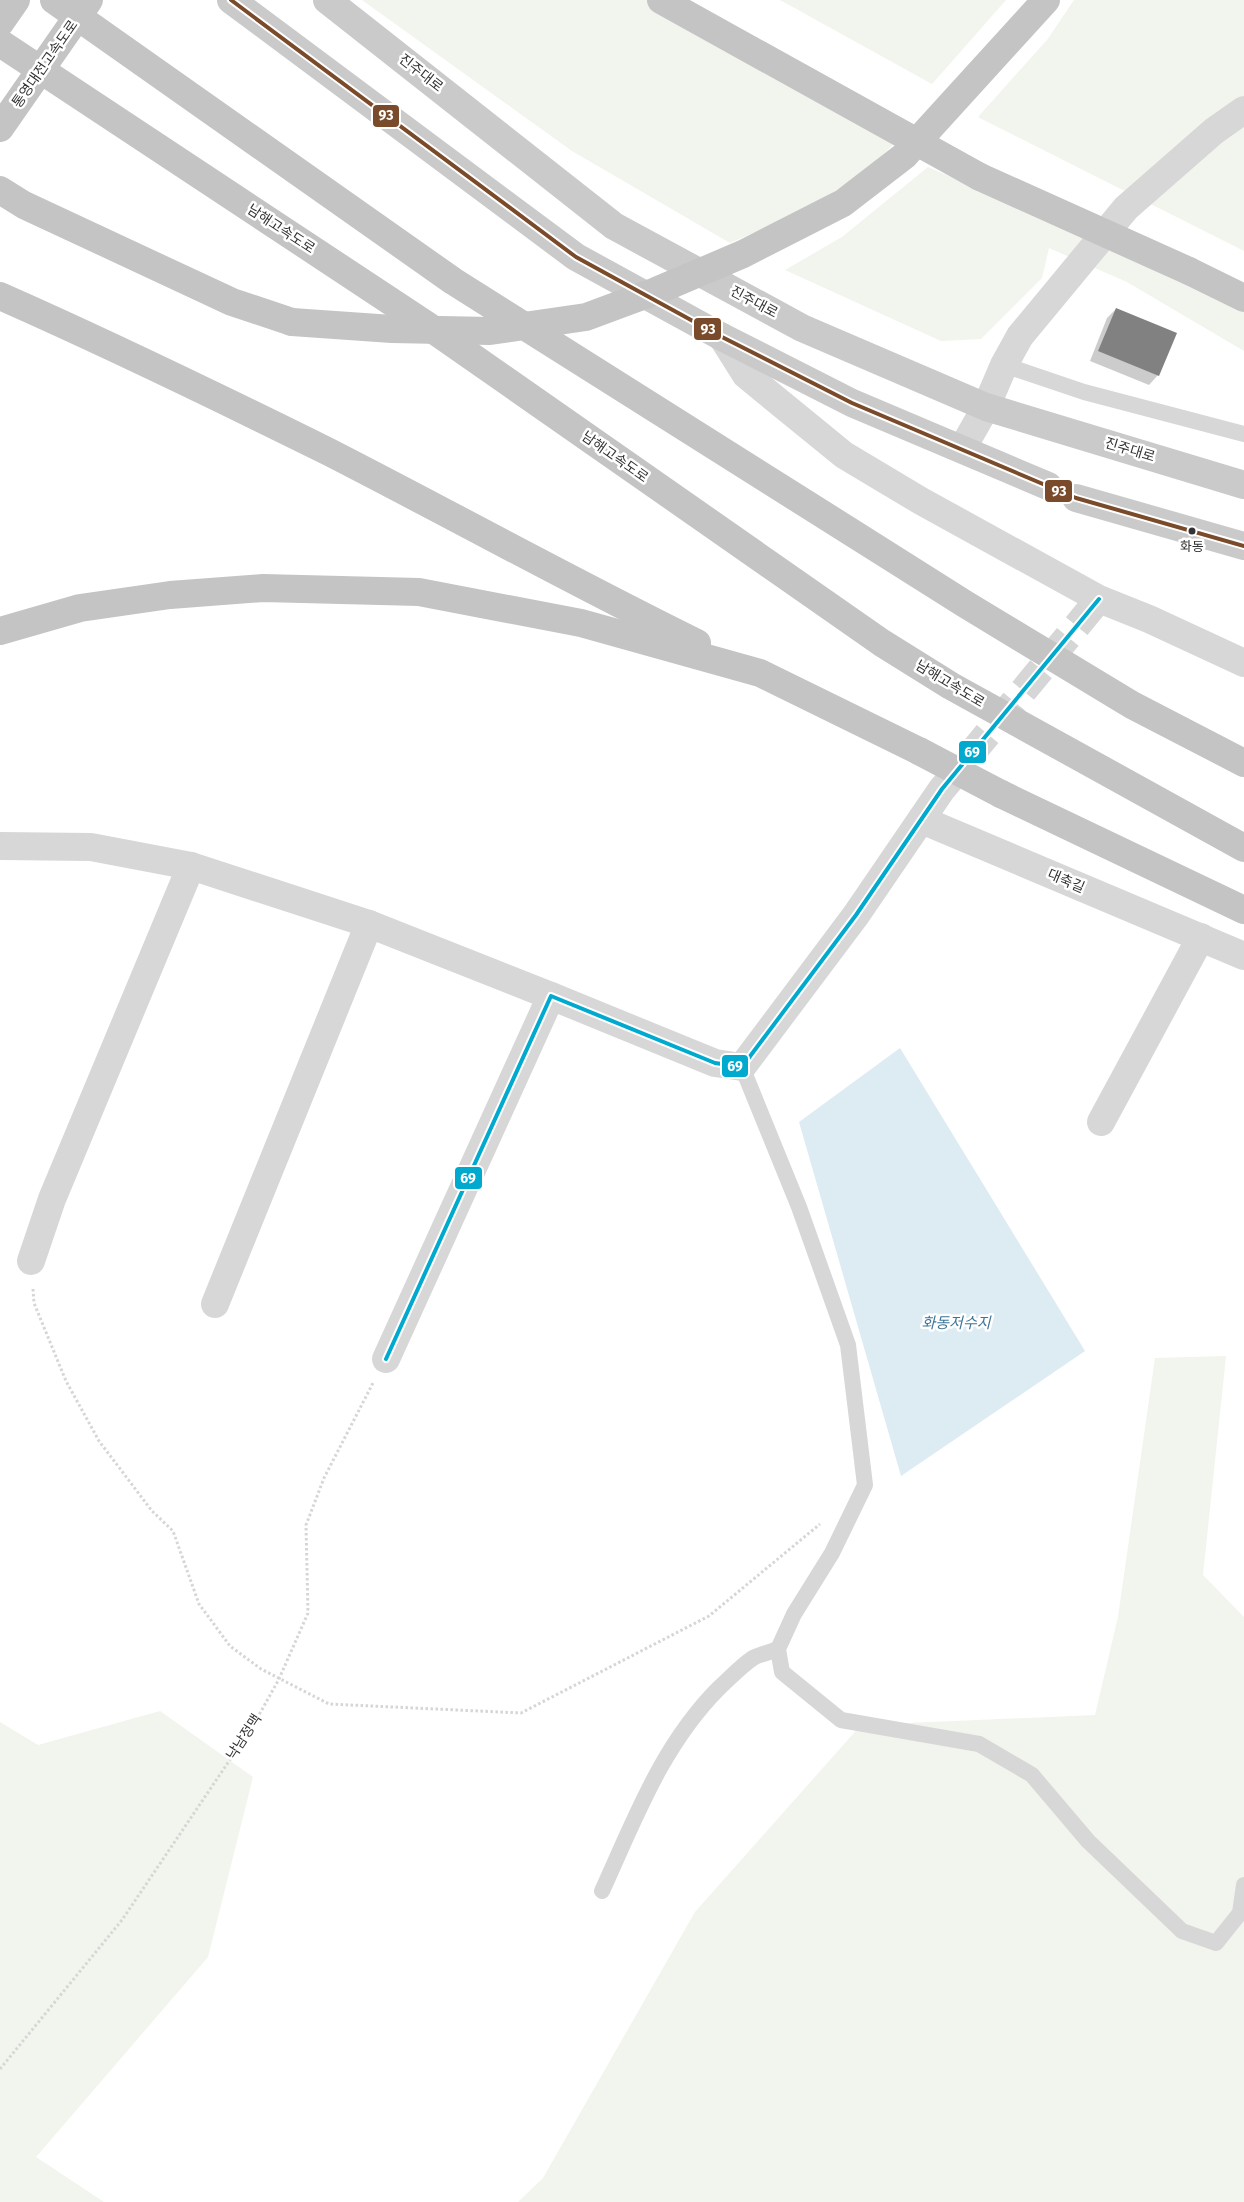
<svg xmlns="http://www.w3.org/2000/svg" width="1244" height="2202" font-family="'Fira Sans','Noto Sans KR',sans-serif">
<rect width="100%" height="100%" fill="#fff"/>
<g fill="#f1f5ed">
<path d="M362,0H678L894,143C856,188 783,220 730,243L572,151Z"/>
<path d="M780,0H1006L932,84Z"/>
<path d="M1074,0H1244V251L978,117L1047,40Z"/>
<path d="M928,167L1244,307V351L1127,282L1049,248L1042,278L981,339L941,341L785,270L842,237Z"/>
<path d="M1226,1356L1203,1575L1244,1617V2202H518L543,2178L695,1912L861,1725L1095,1715L1118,1617L1155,1358Z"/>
<path d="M160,1711L253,1777L208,1957L36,2157L104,2202H0V1722L38,1745Z"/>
</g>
<path fill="#ddebf3" d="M900,1048L1085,1351L901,1476L799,1122Z"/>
<path fill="#0003" d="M1116,309L1158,375L1149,385L1090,361L1107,318Z"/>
<path fill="#818181" d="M1116,308L1177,333L1159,376L1098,351Z"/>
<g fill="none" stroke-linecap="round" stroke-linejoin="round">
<path stroke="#d6d6d6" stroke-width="28" stroke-dasharray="28 14" stroke-linecap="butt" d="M943,788L1099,599"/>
<g stroke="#d6d6d6" stroke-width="3" stroke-dasharray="2.5 2.5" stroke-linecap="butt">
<path d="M33,1289L34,1303L66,1381L99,1441L152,1511L173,1531L199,1604L230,1646L261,1669L329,1704L521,1713L709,1616L820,1524"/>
<path d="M0,2069L122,1920L254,1724L279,1679L308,1613L306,1525L324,1478L373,1383"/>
</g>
<g stroke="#d7d7d7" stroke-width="16">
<path d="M1004,365L1084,392L1244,434"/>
<path d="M742,1067L799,1207L848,1345L865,1485L832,1553L794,1614L778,1649L782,1672L841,1720L979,1744L1032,1775L1088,1841L1182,1931L1216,1943L1240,1913L1244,1885"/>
<path d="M602,1891C635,1819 662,1745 719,1688C730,1678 741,1666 753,1658C761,1654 770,1652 778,1649"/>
</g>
<g stroke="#d7d7d7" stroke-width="28">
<path d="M722,337L746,375L844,455L921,501L1099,599L1149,619L1244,663"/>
<path d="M962,449L986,407L1004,365L1020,336L1126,208L1214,131L1244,110"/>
<path d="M922,820L1244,956"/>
<path d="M0,846L91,847L191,866"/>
<path d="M1101,1122L1201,937"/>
<path d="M31,1261L52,1199L191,866L369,924L551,996"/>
<path d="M215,1304L369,924"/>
<path d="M386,1359L551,996L715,1063L742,1067L856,915L942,789"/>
</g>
<g stroke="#cacaca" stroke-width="28">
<path d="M231,0L576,257L722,337L852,403L1048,486"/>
<path d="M327,0L614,226L802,328L986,407L1244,485"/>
<path d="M1076,498L1244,546"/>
</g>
<g stroke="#c4c4c4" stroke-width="28">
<path d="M54,0L453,281L965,604L1132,705L1244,763"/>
<path d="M661,0L980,177"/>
<path d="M0,23L16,0"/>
<path d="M0,43L428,326L882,643L951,686L1244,848"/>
<path d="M0,190L24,205L232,302L292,322"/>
<path d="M1189,271L1244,298"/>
<path d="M0,296C111,345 220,398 329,452C452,515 573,582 697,643"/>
<path d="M0,631L80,608L170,595L263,588L419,592L581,623L760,673L919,751"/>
<path d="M1001,794L1244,910"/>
</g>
<g stroke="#c4c4c4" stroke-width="28">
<path d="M0,128L89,0"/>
<path d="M980,177L1189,271"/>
<path d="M292,322L392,329L490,331L586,317L656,291L743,254L843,203L904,156L1046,0"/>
<path d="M919,751L1001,794"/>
</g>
<defs>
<path id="bus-1" d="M231,0L576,257L722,337L852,403L1076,498L1244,546"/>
<path id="bus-2" d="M386,1359L551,996L715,1063L742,1067L856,915L942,789L1099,599"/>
</defs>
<use href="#bus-1" stroke="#fff" stroke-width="8"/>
<use href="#bus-2" stroke="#fff" stroke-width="8"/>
<use href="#bus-1" stroke="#7a4b2a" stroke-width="4"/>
<use href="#bus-2" stroke="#00a9ce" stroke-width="4"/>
</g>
<circle fill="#333" stroke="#fff" stroke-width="2" cx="1192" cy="531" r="4.5"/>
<g text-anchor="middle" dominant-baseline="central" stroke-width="5" stroke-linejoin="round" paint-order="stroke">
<g font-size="13" fill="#333" stroke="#fff">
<text x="1192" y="546">화동</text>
</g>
<g font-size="14" fill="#333" stroke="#fff">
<text transform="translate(45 64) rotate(-55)">통영대전고속도로</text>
<text transform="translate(421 73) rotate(38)">진주대로</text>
<text transform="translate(281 229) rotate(33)">남해고속도로</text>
<text transform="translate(754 302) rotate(28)">진주대로</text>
<text transform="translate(1130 450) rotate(17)">진주대로</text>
<text transform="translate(615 457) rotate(35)">남해고속도로</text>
<text transform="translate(950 684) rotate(31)">남해고속도로</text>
<text transform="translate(1066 881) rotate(23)">대축길</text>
<text transform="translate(244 1737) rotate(-57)">낙남정맥</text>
</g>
<g font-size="15" font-style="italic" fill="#3f7597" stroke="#fff">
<text x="956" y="1323">화동저수지</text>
</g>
</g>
<g stroke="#fff" stroke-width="2">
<rect x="372" y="104" width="28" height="24" rx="5" fill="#7a4b2a"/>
<rect x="693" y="317" width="29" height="24" rx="5" fill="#7a4b2a"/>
<rect x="1044" y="479" width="29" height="24" rx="5" fill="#7a4b2a"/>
<rect x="958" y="740" width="29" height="24" rx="5" fill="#00a9ce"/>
<rect x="721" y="1054" width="28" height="24" rx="5" fill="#00a9ce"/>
<rect x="454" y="1166" width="29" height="24" rx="5" fill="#00a9ce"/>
</g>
<g font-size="14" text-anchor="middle" font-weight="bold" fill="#fff">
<text x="386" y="120">93</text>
<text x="708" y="334">93</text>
<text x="1059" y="496">93</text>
<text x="972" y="757">69</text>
<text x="735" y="1071">69</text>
<text x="468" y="1183">69</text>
</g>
</svg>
